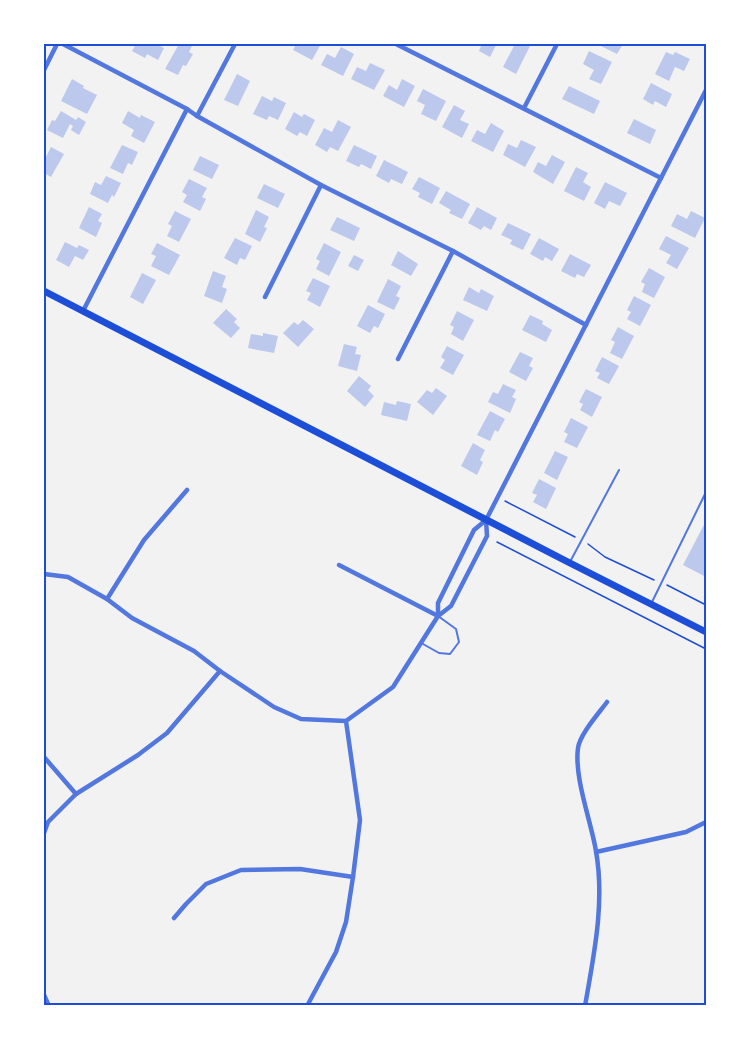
<svg xmlns="http://www.w3.org/2000/svg" width="750" height="1049" font-family="Poppins,sans-serif">
<rect width="100%" height="100%" fill="#f2f2f2"/>
<g fill="#bdc9ec">
<path d="M136,44H156L164,48L158,60L147,54L145,58L132,51Z"/>
<path d="M179,44H188L192,46L189,52L193,54L186,66L183,65L178,75L165,69Z"/>
<path d="M296,44H321L312,60L293,50Z"/>
<path d="M476,44H493L496,45L490,57L479,51L481,46Z"/>
<path d="M515,44H531L516,74L503,67Z"/>
<path d="M597,44H623L617,54Z"/>
<path d="M341,47L354,54L343,76L321,65L327,54L335,58Z"/>
<path d="M589,51L612,62L601,84L589,79L594,70L583,64Z"/>
<path d="M666,52L673,55L675,52L690,59L684,71L675,67L669,81L655,74Z"/>
<path d="M370,63L385,70L374,90L351,79L357,67L366,71Z"/>
<path d="M237,74L250,81L238,106L224,100Z"/>
<path d="M72,79L84,86L83,88L97,95L87,114L61,101Z"/>
<path d="M402,79L415,86L404,107L383,96L389,85L397,90Z"/>
<path d="M651,83L672,94L666,107L655,101L653,105L643,99Z"/>
<path d="M569,86L600,101L594,114L562,99Z"/>
<path d="M423,89L446,101L436,121L421,114L425,105L417,101Z"/>
<path d="M262,96L272,101L274,97L286,103L278,120L269,116L267,120L253,114Z"/>
<path d="M454,105L465,111L460,120L469,124L462,138L442,127Z"/>
<path d="M61,111L76,120L78,117L86,122L79,135L71,130L73,126L70,124L63,138L47,130L52,120L55,121Z"/>
<path d="M128,111L140,118L141,115L155,122L144,143L131,136L134,130L122,123Z"/>
<path d="M294,112L302,117L304,114L315,120L307,136L300,132L297,136L285,129Z"/>
<path d="M634,119L656,130L650,144L627,133Z"/>
<path d="M338,120L351,127L338,151L330,147L327,152L315,145L324,128L332,132Z"/>
<path d="M491,123L504,131L493,152L471,141L477,130L485,134Z"/>
<path d="M521,140L536,147L525,167L503,155L508,144L517,148Z"/>
<path d="M122,145L138,152L132,165L128,163L123,174L110,168Z"/>
<path d="M354,145L377,156L371,169L361,164L359,167L346,161Z"/>
<path d="M51,147L64,154L51,177L44,173V161Z"/>
<path d="M552,155L565,162L553,184L533,172L538,162L546,166Z"/>
<path d="M200,156L219,165L212,179L193,170Z"/>
<path d="M384,160L408,172L402,184L391,179L389,183L376,176Z"/>
<path d="M576,167L588,173L583,182L591,187L584,201L564,191Z"/>
<path d="M106,176L121,183L114,197L112,195L108,203L90,194L95,182L101,185Z"/>
<path d="M419,177L440,188L432,204L418,197L420,193L412,189Z"/>
<path d="M189,179L207,188L202,197L206,199L200,211L183,202L187,195L182,192Z"/>
<path d="M605,182L627,193L620,206L609,201L605,209L594,203Z"/>
<path d="M264,184L285,194L278,208L257,198Z"/>
<path d="M446,191L470,204L462,219L449,213L451,210L439,203Z"/>
<path d="M89,207L102,214L98,221L102,223L96,237L79,228Z"/>
<path d="M477,207L497,218L491,230L484,226L481,230L468,223Z"/>
<path d="M256,210L269,217L264,227L267,228L260,242L245,234Z"/>
<path d="M175,211L191,219L179,242L167,236L172,226L168,224Z"/>
<path d="M691,211L705,218L695,238L671,226L677,214L687,219Z"/>
<path d="M337,217L360,228L354,241L330,230Z"/>
<path d="M508,223L531,234L523,250L510,244L512,240L501,235Z"/>
<path d="M666,236L689,248L677,269L666,263L671,255L659,249Z"/>
<path d="M235,238L252,246L245,260L240,258L237,265L224,258Z"/>
<path d="M539,238L559,249L552,261L545,257L543,261L530,254Z"/>
<path d="M65,242L77,248L79,245L89,250L83,260L75,256L69,267L56,260Z"/>
<path d="M157,243L180,255L169,275L151,266L156,256L151,254Z"/>
<path d="M324,243L341,252L329,276L316,269L320,261L316,259Z"/>
<path d="M398,251L418,264L411,276L391,265Z"/>
<path d="M570,254L591,265L584,277L577,274L575,278L561,271Z"/>
<path d="M354,255L364,260L358,271L348,266Z"/>
<path d="M649,268L665,277L654,298L642,292L645,284L641,282Z"/>
<path d="M213,271L226,276L222,287L227,289L222,303L204,296Z"/>
<path d="M142,273L156,280L143,304L130,297Z"/>
<path d="M313,278L330,286L320,307L307,300L311,293L306,291Z"/>
<path d="M388,279L401,286L396,296L400,298L394,310L377,302Z"/>
<path d="M469,287L479,293L481,289L494,296L487,311L463,300Z"/>
<path d="M634,296L651,305L640,326L627,319L631,312L627,310Z"/>
<path d="M368,305L385,314L378,328L374,326L370,333L357,326Z"/>
<path d="M226,309L237,319L234,322L240,328L231,338L213,323Z"/>
<path d="M457,311L474,320L463,341L451,334L454,327L450,325Z"/>
<path d="M530,315L543,321L542,324L552,330L546,342L522,330Z"/>
<path d="M303,320L314,329L298,347L283,333L294,322L298,325Z"/>
<path d="M618,327L634,336L622,359L610,353L615,342L611,340Z"/>
<path d="M263,333L278,336L274,353L248,348L251,334L263,336Z"/>
<path d="M344,344L357,347L355,354L361,355L357,371L338,366Z"/>
<path d="M447,346L464,355L453,375L440,368L445,360L441,357Z"/>
<path d="M520,352L533,358L529,366L533,368L526,381L509,372Z"/>
<path d="M602,357L619,366L609,384L597,378L600,373L595,371Z"/>
<path d="M359,376L371,386L368,390L374,396L365,407L347,391Z"/>
<path d="M503,384L516,390L512,397L516,399L510,413L488,402L493,392L498,394Z"/>
<path d="M436,388L447,396L433,415L417,402L427,390L432,393Z"/>
<path d="M586,389L602,397L592,417L580,410L583,404L579,402Z"/>
<path d="M397,401L411,404L407,421L381,415L384,402L396,405Z"/>
<path d="M490,411L505,419L498,432L495,430L490,441L477,435Z"/>
<path d="M571,418L588,427L577,448L564,442L568,434L564,432Z"/>
<path d="M473,443L485,450L480,460L483,462L477,475L461,466Z"/>
<path d="M555,451L568,457L557,480L544,473Z"/>
<path d="M539,479L556,488L546,509L533,502L537,495L532,493Z"/>
<path d="M706,521V577L683,565Z"/>
</g>
<g fill="none" stroke-linecap="round" stroke-linejoin="round">
<g stroke="#1d4ed8" stroke-width="1.5">
<path d="M505,501L575,537"/>
<path d="M497,542L706,649"/>
<path d="M588,544L605,557L654,580"/>
<path d="M667,585L706,605"/>
</g>
<g stroke="#5277de" stroke-width="2">
<path d="M571,560L619,470"/>
<path d="M652,602L706,492"/>
<path d="M423,644L439,653L450,654L459,642L456,629L438,616"/>
</g>
<g stroke="#5277de" stroke-width="4.5">
<path d="M63,44L187,109L197,116L321,185L453,251L586,325"/>
<path d="M396,44L661,178"/>
<path d="M44,70L57,44"/>
<path d="M524,108L557,44"/>
<path d="M197,116L235,44"/>
<path d="M265,297L321,185"/>
<path d="M83,311L187,109"/>
<path d="M398,359L453,251"/>
<path d="M339,565L438,616"/>
<path d="M44,574L68,577L107,599L132,618L194,651L220,671L274,707L301,719L346,721"/>
<path d="M107,599L144,540L187,490"/>
<path d="M438,616V603L474,530L486,520L706,90"/>
<path d="M44,757L76,794"/>
<path d="M44,833L48,822L76,794L138,755L167,733L220,671"/>
<path d="M596,852L686,832L706,822"/>
<path d="M174,918L186,904L206,884L241,870L300,869L353,877"/>
<path d="M44,995L49,1006"/>
<path d="M307,1006L336,952L346,922L353,877L360,820L346,721L393,687L438,616L451,606L487,536L486,520"/>
<path d="M585,1006C594,954 605,903 596,851C591,821 574,778 578,748C580,734 599,713 607,702"/>
</g>
<path stroke="#1d4ed8" stroke-width="7" d="M44,291L566,561L706,632"/>
</g>
<rect width="750" height="1049" fill="none" stroke="#ffffff" stroke-width="90"/>
<rect x="45" y="45" width="660" height="959" fill="none" stroke="#1d4ed8" stroke-width="2"/>
</svg>
